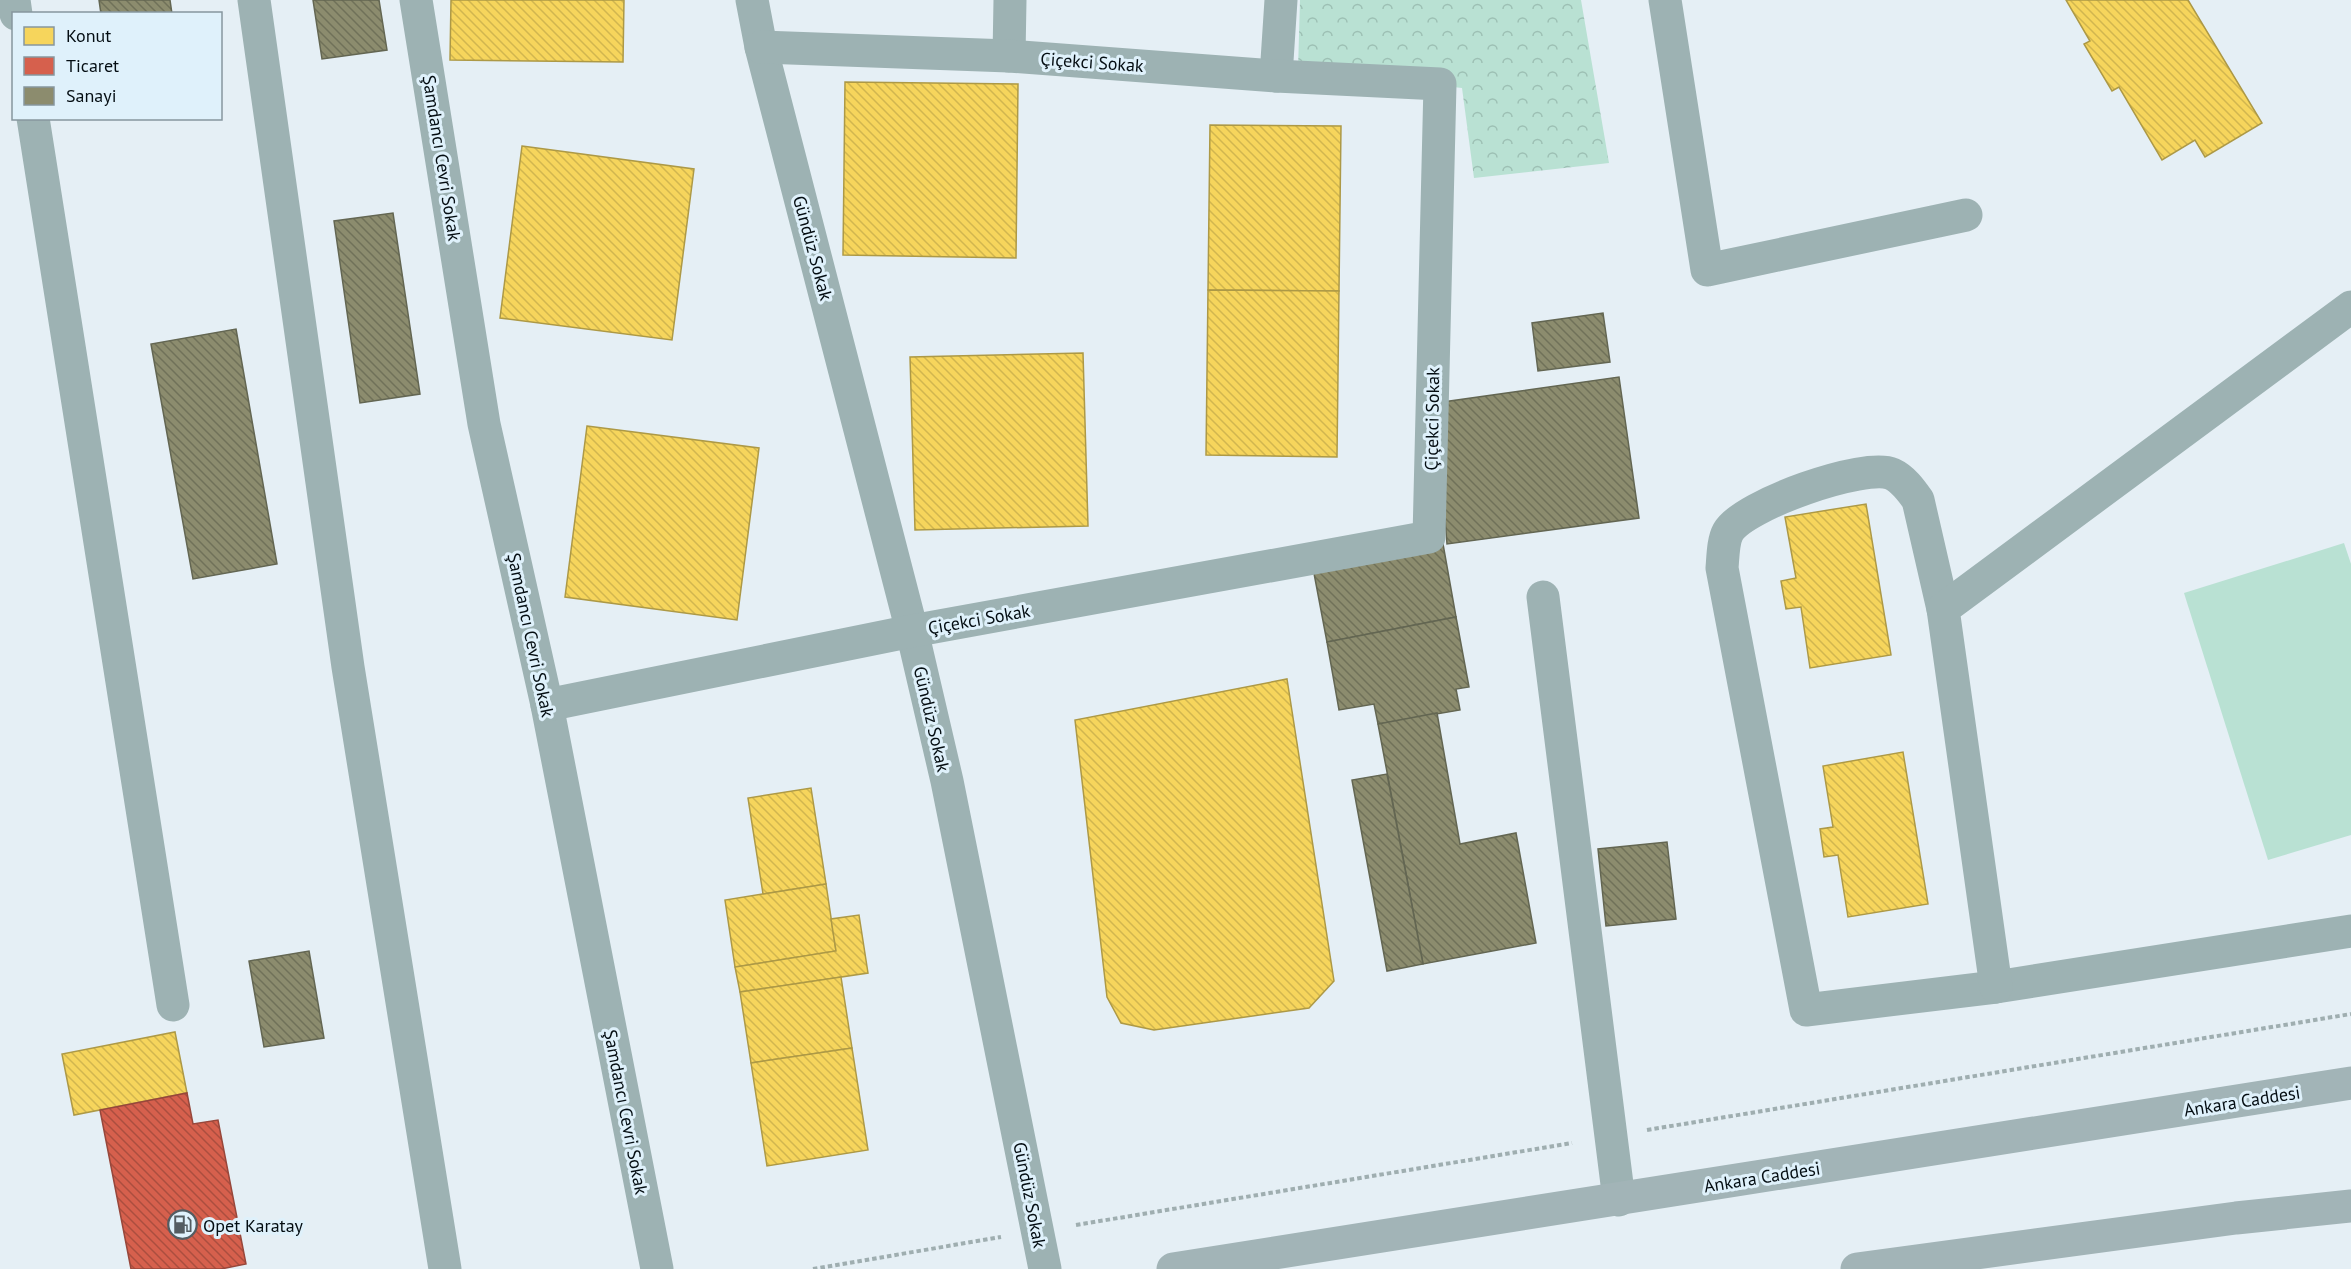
<svg xmlns="http://www.w3.org/2000/svg" width="2351" height="1269" font-family="'PT Sans',sans-serif">
<defs>
<pattern id="park-crowns" width="20" height="18" patternUnits="userSpaceOnUse" patternTransform="scale(1.5)"><rect width="20" height="18" fill="#b9e1d3"/><path d="M2 6a3 3 0 1 1 6 0M12 15a3 3 0 1 1 6 0" fill="none" stroke="#9dc0b4"/></pattern>
<pattern id="homes-back-hatch" width="6" height="6" patternUnits="userSpaceOnUse" patternTransform="scale(1.5)"><rect width="6" height="6" fill="#f6d55c"/><path d="M-1 5l2 2M0 0l6 6M5-1l2 2" fill="none" stroke="#d1b64f"/></pattern>
<pattern id="shops-back-hatch" width="6" height="6" patternUnits="userSpaceOnUse" patternTransform="scale(1.5)"><rect width="6" height="6" fill="#d6604d"/><path d="M-1 5l2 2M0 0l6 6M5-1l2 2" fill="none" stroke="#ab4e3f"/></pattern>
<pattern id="industry-back-hatch" width="6" height="6" patternUnits="userSpaceOnUse" patternTransform="scale(1.5)"><rect width="6" height="6" fill="#8c8c6e"/><path d="M-1 5l2 2M0 0l6 6M5-1l2 2" fill="none" stroke="#707159"/></pattern>
</defs>
<rect width="100%" height="100%" fill="#e5eff5"/>
<path fill="#b9e1d3" d="M2344,543L2351,564V835L2268,860L2184,593Z"/>
<path fill="url(#park-crowns)" d="M1300,0H1581L1609,163L1474,178L1462,88L1298,70Z"/>
<g fill="url(#homes-back-hatch)" stroke="#ad9946" stroke-width="1.5">
<path d="M451,0H624L623,62L450,60Z"/>
<path d="M2066,0H2188L2262,123L2205,157L2195,140L2162,160L2119,87L2112,91L2084,44L2090,41Z"/>
<path d="M845,82L1018,84L1016,258L843,255Z"/>
<path d="M1210,125L1341,126L1339,291L1208,290Z"/>
<path d="M522,146L694,169L672,340L500,318Z"/>
<path d="M1208,290L1339,291L1337,457L1206,455Z"/>
<path d="M1083,353L1088,526L915,530L910,357Z"/>
<path d="M587,426L759,448L737,620L565,597Z"/>
<path d="M1866,504L1891,655L1810,668L1801,607L1786,609L1781,581L1796,578L1785,517Z"/>
<path d="M1287,679L1334,981L1309,1008L1154,1030L1121,1023L1107,997L1075,720Z"/>
<path d="M1903,752L1928,904L1848,917L1838,855L1824,857L1820,829L1833,827L1823,766Z"/>
<path d="M811,788L826,884L763,894L748,798Z"/>
<path d="M826,884L836,951L735,967L725,900Z"/>
<path d="M859,915L868,973L740,992L735,967L836,951L831,919Z"/>
<path d="M841,977L852,1048L751,1063L740,992Z"/>
<path d="M175,1032L187,1093L74,1115L62,1054Z"/>
<path d="M852,1048L868,1150L767,1166L751,1063Z"/>
</g>
<path fill="url(#shops-back-hatch)" stroke="#97473b" stroke-width="1.5" d="M187,1093L193,1124L218,1120L246,1264L221,1269H131L100,1110Z"/>
<g fill="url(#industry-back-hatch)" stroke="#636652" stroke-width="1.5">
<path d="M99,0H170L172,14H101Z"/>
<path d="M313,0H379L387,50L322,59Z"/>
<path d="M393,213L420,394L360,403L334,221Z"/>
<path d="M1603,313L1610,362L1538,371L1532,323Z"/>
<path d="M236,329L277,564L193,579L151,344Z"/>
<path d="M1619,377L1639,518L1447,544L1436,403Z"/>
<path d="M1443,544L1456,617L1327,642L1313,568Z"/>
<path d="M1456,617L1469,687L1456,689L1460,710L1378,724L1374,704L1339,710L1327,642Z"/>
<path d="M1437,713L1460,844L1516,833L1536,943L1423,964L1378,724Z"/>
<path d="M1387,774L1423,964L1387,971L1352,780Z"/>
<path d="M1667,842L1676,919L1606,926L1598,849Z"/>
<path d="M309,951L324,1038L264,1047L249,961Z"/>
</g>
<g fill="none" stroke-linecap="round" stroke-linejoin="round">
<g stroke="#9faeb0" stroke-width="4" stroke-dasharray="4.5 3" stroke-linecap="butt">
<path d="M1647,1130L2351,1014"/>
<path d="M1076,1225L1572,1143"/>
<path d="M813,1269L1001,1237"/>
</g>
<g stroke="#9db2b3" stroke-width="33">
<path d="M14,0L16,14"/>
<path d="M254,0L348,667L445,1269"/>
<path d="M416,0L484,424L547,705L657,1269"/>
<path d="M752,0L761,47L912,631L947,781L1045,1269"/>
<path d="M1665,0L1707,270L1966,215"/>
<path d="M1009,56L1010,0"/>
<path d="M1276,76L1281,0"/>
<path d="M33,118L173,1005"/>
<path d="M1543,597L1619,1200"/>
<path d="M1943,609L1918,500C1911,490 1903,479 1892,474C1865,462 1743,505 1728,532C1723,541 1723,557 1722,568L1806,1010L1996,987L2351,931"/>
<path d="M547,705L912,631L1429,537L1440,84L1276,76L1009,56L761,47"/>
<path d="M1996,987L1943,609L2351,307"/>
</g>
<g stroke="#a2b4b7" stroke-width="33">
<path d="M1173,1269L2351,1083"/>
<path d="M1857,1269L2236,1218L2351,1206"/>
</g>
</g>
<defs>
<symbol id="fuel-ring" viewBox="-11 -11 22 22"><circle r="9.5" fill="#dff1fb" stroke="#535c61" stroke-width="1.5"/><path d="M-5.5-6h7V0h2V4h1.3V-2.5L3-4.5l.8-.8L6-3V5H2.5V1h-1V6h-7ZM-4.2-4.7v3.2H.2V-4.7Z" fill="#535c61"/></symbol>
</defs>
<g fill-rule="evenodd">
<use href="#fuel-ring" x="166" y="1208" width="33" height="33"/>
</g>
<g text-anchor="middle" dominant-baseline="central" stroke-width="6" stroke-linejoin="round" paint-order="stroke">
<g font-size="18" fill="#040d12" stroke="#dff1fb">
<text transform="translate(1092 62) rotate(4)">Çiçekci Sokak</text>
<text transform="translate(442 158) rotate(81)">Şamdancı Cevri Sokak</text>
<text transform="translate(813 248) rotate(75)">Gündüz Sokak</text>
<text transform="translate(1432 419) rotate(-89)">Çiçekci Sokak</text>
<text transform="translate(979 619) rotate(-10)">Çiçekci Sokak</text>
<text transform="translate(531 635) rotate(78)">Şamdancı Cevri Sokak</text>
<text transform="translate(932 719) rotate(77)">Gündüz Sokak</text>
<text transform="translate(2242 1101) rotate(-9)">Ankara Caddesi</text>
<text transform="translate(626 1112) rotate(79)">Şamdancı Cevri Sokak</text>
<text transform="translate(1762 1177) rotate(-9)">Ankara Caddesi</text>
<text transform="translate(1030 1195) rotate(79)">Gündüz Sokak</text>
</g>
<g font-size="18" fill="#040d12" stroke="#dff1fb" text-anchor="start">
<text x="203" y="1225">Opet Karatay</text>
</g>
</g>
<rect x="12" y="12" width="210" height="108" fill="#dff1fb" stroke="#87969e" stroke-width="1.5"/>
<rect x="24" y="27" width="30" height="18" fill="#f6d55c" stroke="#87969e" stroke-width="1.5"/>
<text x="66" y="42" font-size="18" fill="#040d12">Konut</text>
<rect x="24" y="57" width="30" height="18" fill="#d6604d" stroke="#87969e" stroke-width="1.5"/>
<text x="66" y="72" font-size="18" fill="#040d12">Ticaret</text>
<rect x="24" y="87" width="30" height="18" fill="#8c8c6e" stroke="#87969e" stroke-width="1.5"/>
<text x="66" y="102" font-size="18" fill="#040d12">Sanayi</text>
</svg>
